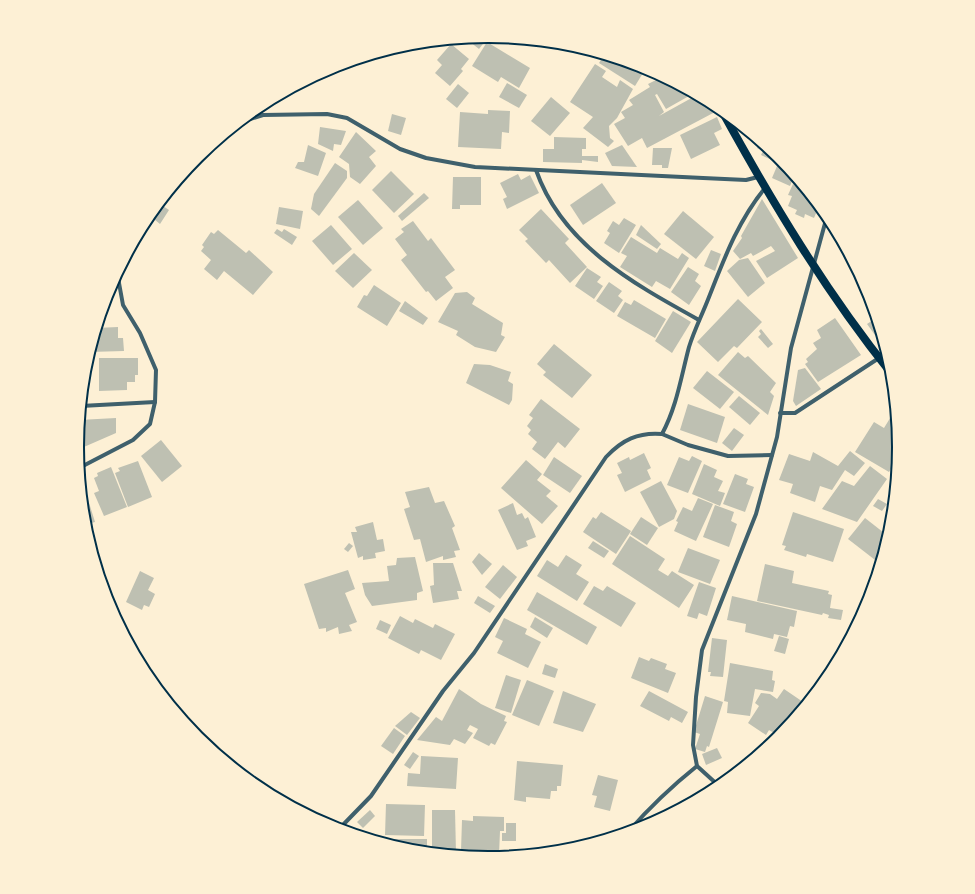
<svg xmlns="http://www.w3.org/2000/svg" width="975" height="894" font-family="Cabin,sans-serif">
<rect width="100%" height="100%" fill="#fdf0d5"/>
<g fill="#bec0b2">
<path d="M489,36L479,49L465,38L488,36Z"/>
<path d="M487,42L530,68L519,88L501,77L498,82L472,66Z"/>
<path d="M451,44L469,59L461,69L463,71L450,86L435,73L442,65L437,60Z"/>
<path d="M604,55L645,67L646,68L635,86L599,63Z"/>
<path d="M595,64L606,71L602,77L617,87L620,80L633,89L617,118L609,126L610,138L614,141L608,147L583,128L593,117L570,102Z"/>
<path d="M658,74L686,89L689,96L666,109L657,94L655,95L664,112L659,116L697,95L709,102L715,112L647,148L642,138L628,146L614,124L625,118L621,112L633,105L629,100L650,87L648,84L660,78Z"/>
<path d="M507,83L527,95L519,108L499,97Z"/>
<path d="M458,84L469,93L457,108L446,99Z"/>
<path d="M551,97L570,113L550,136L531,121Z"/>
<path d="M488,110L510,111L509,133L502,132L501,149L458,147L460,112L488,114Z"/>
<path d="M392,114L406,118L401,135L388,131Z"/>
<path d="M717,117L722,129L714,133L720,145L691,159L680,135Z"/>
<path d="M320,127L346,131L341,145L334,144L333,151L318,144Z"/>
<path d="M356,132L376,151L369,157L376,166L360,184L350,177L349,164L339,157Z"/>
<path d="M554,137L586,138V149H582V156H598V162L582,160V163L543,162V149H554Z"/>
<path d="M760,141L778,157L776,162L761,155L763,151L757,148Z"/>
<path d="M308,145L326,153L318,176L295,168L298,162H304Z"/>
<path d="M622,145L637,167L612,166L605,153Z"/>
<path d="M653,148H672L668,168H662V165H652Z"/>
<path d="M780,159L794,176L790,186L772,178Z"/>
<path d="M335,163L347,171V178L319,216L311,209L314,194Z"/>
<path d="M391,171L414,194L394,213L372,190Z"/>
<path d="M518,174L521,180L530,175L539,193L507,209L503,199L507,197L500,183Z"/>
<path d="M453,177H481V205H460V209H452Z"/>
<path d="M602,183L616,203L583,225L570,205Z"/>
<path d="M793,184L805,189L819,206L814,218L805,214L804,218L795,214L797,210L788,206L792,196L788,195Z"/>
<path d="M424,193L429,198L402,221L398,216Z"/>
<path d="M162,199L160,204L169,210L160,224L149,215Z"/>
<path d="M762,199L798,258L767,278L756,261L775,251L771,246L753,256L751,253L740,259L733,251L742,238L741,236Z"/>
<path d="M358,200L383,228L363,245L338,217Z"/>
<path d="M279,207L303,211L300,229L276,224Z"/>
<path d="M541,209L569,239L565,243L587,267L570,283L549,260L546,263L525,241L528,239L519,230Z"/>
<path d="M683,211L714,237L696,259L664,234Z"/>
<path d="M624,218L636,225L619,253L604,243L610,233L607,231L613,221L619,225Z"/>
<path d="M413,221L428,241L431,238L455,270L445,277L453,288L436,301L428,291L426,292L401,260L407,255L395,239L404,232L401,229Z"/>
<path d="M331,225L352,249L333,265L312,241Z"/>
<path d="M641,225L661,244L657,249L636,235Z"/>
<path d="M277,229L282,232L284,229L297,237L292,245L274,233Z"/>
<path d="M218,230L246,253L249,250L273,272L253,295L224,271L217,280L204,269L211,260L201,251L204,247L202,245L211,232L214,234Z"/>
<path d="M631,237L657,253L660,248L678,259L682,253L689,258L670,289L656,281L652,287L620,267L627,256L621,253Z"/>
<path d="M711,250L721,254L715,271L704,266Z"/>
<path d="M354,253L372,270L353,288L335,271Z"/>
<path d="M847,253L867,290L870,298L851,271L854,269L844,256Z"/>
<path d="M748,258L765,283L748,297L727,271L739,260Z"/>
<path d="M688,267L699,274L695,281L701,286L689,305L671,292Z"/>
<path d="M587,268L601,277L597,282L603,286L594,299L575,286Z"/>
<path d="M609,282L622,291L618,296L623,300L614,313L596,301Z"/>
<path d="M374,285L401,303L387,326L357,307L364,295L367,296Z"/>
<path d="M467,292L475,298L472,304L503,323L501,335L505,337L496,352L475,347L456,335L458,331L438,322L455,293Z"/>
<path d="M738,299L762,322L737,348L734,346L718,362L697,342Z"/>
<path d="M634,300L666,319L655,338L617,316L625,302L631,305Z"/>
<path d="M405,301L428,318L423,325L399,311Z"/>
<path d="M673,311L691,322L672,353L655,341Z"/>
<path d="M835,318L861,355L818,382L805,364L808,362L806,359L817,349L813,343L821,338L817,330Z"/>
<path d="M876,318L885,349L867,324Z"/>
<path d="M118,327V338H123L124,351L89,352L96,328Z"/>
<path d="M761,329L773,344L768,348L758,337L761,334L759,331Z"/>
<path d="M554,344L592,375L572,398L543,375L546,372L537,364Z"/>
<path d="M738,352L745,358L748,356L776,383L770,392L774,396L768,415L718,375Z"/>
<path d="M99,358H138V375H135V382H127V390L99,391Z"/>
<path d="M474,364L490,365L511,372L508,381L513,384L512,400L509,405L466,383Z"/>
<path d="M805,368L821,389L796,406L793,401L798,370Z"/>
<path d="M707,371L734,392L720,409L693,388Z"/>
<path d="M739,396L760,413L750,425L729,407Z"/>
<path d="M541,399L580,429L565,448L558,442L545,459L532,449L537,442L528,434L531,430L527,426L533,418L529,415Z"/>
<path d="M688,404L725,417L717,443L680,430Z"/>
<path d="M895,410L898,447L897,459L889,472L855,452L874,422L884,428Z"/>
<path d="M116,418V433L77,450L79,420Z"/>
<path d="M734,428L744,435L732,451L722,443Z"/>
<path d="M161,440L182,466L162,482L141,456Z"/>
<path d="M850,451L865,463L854,476L845,470L832,490L820,486L815,502L790,493L793,484L779,480L789,454L810,461L813,452L838,466Z"/>
<path d="M644,453L651,468L647,470L651,479L625,492L617,475L622,473L617,463L629,457L630,460Z"/>
<path d="M692,456L702,461L688,493L667,485L679,457L689,461Z"/>
<path d="M554,457L582,476L570,493L543,475Z"/>
<path d="M526,460L542,474L537,480L551,491L546,496L558,506L542,524L501,488Z"/>
<path d="M138,461L152,497L128,507L115,473L120,471L118,468Z"/>
<path d="M704,464L717,470L714,477L723,481L718,491L725,493L720,506L692,494Z"/>
<path d="M870,466L887,479L857,522L822,509L842,481L854,486Z"/>
<path d="M111,467L127,507L104,516L94,493L99,491L94,478L98,476L97,473Z"/>
<path d="M735,474L748,479L746,484L754,487L745,512L723,504Z"/>
<path d="M661,481L677,511L674,519L659,527L640,492Z"/>
<path d="M429,487L435,503L444,501L455,526L452,528L460,550L454,551L456,557L443,560V556L426,562L420,539L414,540L404,509L410,507L405,492Z"/>
<path d="M85,490L95,522L84,525L81,491Z"/>
<path d="M698,498L713,504L696,541L674,531L678,522L676,521L683,507L692,511Z"/>
<path d="M878,499L887,504L882,511L873,506Z"/>
<path d="M513,503L517,515L522,513L525,519L528,517L536,537L526,541L528,546L517,550L498,510Z"/>
<path d="M715,505L734,512L731,521L737,524L729,547L703,537Z"/>
<path d="M601,512L631,531L616,554L583,532L593,517L596,519Z"/>
<path d="M793,512L844,529L833,562L807,554L806,557L784,550L786,546L782,545Z"/>
<path d="M641,517L658,528L647,545L630,534Z"/>
<path d="M865,518L888,536L879,563L848,539Z"/>
<path d="M373,522L377,540L383,539L385,551L375,553L376,558L363,560V556L358,558L351,532H357L355,527Z"/>
<path d="M630,536L665,559L658,570L668,576L672,571L694,585L679,608L612,564Z"/>
<path d="M593,541L609,551L604,558L588,548Z"/>
<path d="M349,543L353,546L348,552L344,549Z"/>
<path d="M688,548L720,560L710,584L678,572Z"/>
<path d="M479,553L492,564L482,575L472,562Z"/>
<path d="M566,555L582,565L576,574L589,582L577,601L537,576L547,560L558,567Z"/>
<path d="M415,557L423,591L417,593V600L372,606L365,595L362,583L389,581L387,566L396,565L397,558Z"/>
<path d="M433,563H453L462,591H457L459,599L433,603L430,586L434,585Z"/>
<path d="M765,564L794,571L792,583L829,591L828,594L832,595L830,608L843,610L841,620L828,618L829,615L823,613L822,615L757,601Z"/>
<path d="M503,565L517,577L500,599L485,587Z"/>
<path d="M348,570L355,589L345,593L357,622L349,625L352,631L339,634L338,627L326,632V628L319,629L304,584Z"/>
<path d="M140,571L154,578L148,590L155,594L149,607L144,605L142,610L126,602Z"/>
<path d="M699,582L716,588L707,616L699,613L697,619L687,616Z"/>
<path d="M594,586L603,591L607,586L636,603L621,627L583,604Z"/>
<path d="M537,592L597,627L587,645L527,610Z"/>
<path d="M478,596L495,606L490,613L474,603Z"/>
<path d="M732,596L797,611L794,627L790,626L787,637L774,634L773,639L745,632L746,624L727,620Z"/>
<path d="M400,616L413,623L415,619L433,628L435,624L455,634L441,660L421,650L419,654L388,638Z"/>
<path d="M535,617L553,628L547,638L530,627Z"/>
<path d="M504,618L527,629L525,634L541,642L528,668L497,653L503,641L495,637Z"/>
<path d="M380,620L391,625L387,634L376,629Z"/>
<path d="M779,636L789,639L785,654L774,651Z"/>
<path d="M712,638L727,640L723,677L710,676L711,672H708Z"/>
<path d="M639,657L649,661L651,658L667,664L665,669L676,673L668,693L631,678Z"/>
<path d="M730,663L773,671L772,680L775,681L773,692L755,689L750,716L727,713L728,702L724,701Z"/>
<path d="M545,664L558,669L555,678L542,674Z"/>
<path d="M506,675L521,680L511,713L495,708Z"/>
<path d="M527,680L554,691L539,726L512,715Z"/>
<path d="M459,689L481,704L506,716L504,721L507,722L495,745L491,743L489,746L473,738L478,729L470,725L467,730L473,733L465,744L454,739L450,745L417,740L436,717L442,721Z"/>
<path d="M784,689L806,704L779,736L769,730L766,735L748,723L759,706L755,703L761,693L770,694L777,699Z"/>
<path d="M563,691L596,704L583,732L553,723Z"/>
<path d="M649,691L688,712L682,723L671,717L669,721L640,706Z"/>
<path d="M705,696L723,702L709,747L707,746L705,752L695,749L700,734L694,732Z"/>
<path d="M411,712L420,718L407,735L395,726Z"/>
<path d="M394,728L405,736L393,754L381,746Z"/>
<path d="M717,748L722,758L706,765L702,754Z"/>
<path d="M413,752L419,756L410,769L404,765Z"/>
<path d="M421,756L458,758L456,789L407,786L408,773L420,774Z"/>
<path d="M517,761L563,765L561,786H557V791H551L550,799L526,797V802L514,800Z"/>
<path d="M598,775L618,780L610,811L594,807L597,796L592,795Z"/>
<path d="M386,804L425,805L424,836L385,835Z"/>
<path d="M370,810L375,816L363,828L357,822Z"/>
<path d="M432,810H455L456,853H432Z"/>
<path d="M473,816L504,817V831H500L499,855L490,854V858H486L473,857V852L461,851L462,820L473,821Z"/>
<path d="M506,823H516V841H502V833H506Z"/>
<path d="M390,839H427V852L407,850L387,844L390,843Z"/>
</g>
<g fill="none" stroke-linecap="round" stroke-linejoin="round">
<g stroke="#3f606c" stroke-width="4">
<path d="M238,123L263,115L327,114L347,118L400,149L426,158L475,167L703,178L746,180L758,177"/>
<path d="M536,170C562,245 634,284 699,320"/>
<path d="M81,406L155,402"/>
<path d="M780,413H795L879,358"/>
<path d="M662,434L688,445L728,456L772,455"/>
<path d="M79,468L133,440L150,424L155,402L156,370L140,333L123,305L117,272"/>
<path d="M719,786L697,766L693,745L696,697L702,650L756,514L777,437L791,348L827,216"/>
<path d="M339,829L371,796L443,691L474,653L606,457C622,440 638,432 662,434C677,406 681,377 689,347C694,331 701,317 707,302C723,262 737,222 765,188"/>
<path d="M628,832C649,808 672,786 697,766"/>
</g>
<path stroke="#003049" stroke-width="8" d="M722,111C772,202 826,292 891,373"/>
</g>
<path d="M0 0H975V894H0ZM84 447a404 404 0 1 1 808 0a404 404 0 1 1-808 0Z" fill="#fdf0d5" fill-rule="evenodd"/>
<path fill="none" stroke="#003049" stroke-width="2" d="M84 447a404 404 0 1 1 808 0a404 404 0 1 1-808 0Z"/>
</svg>
